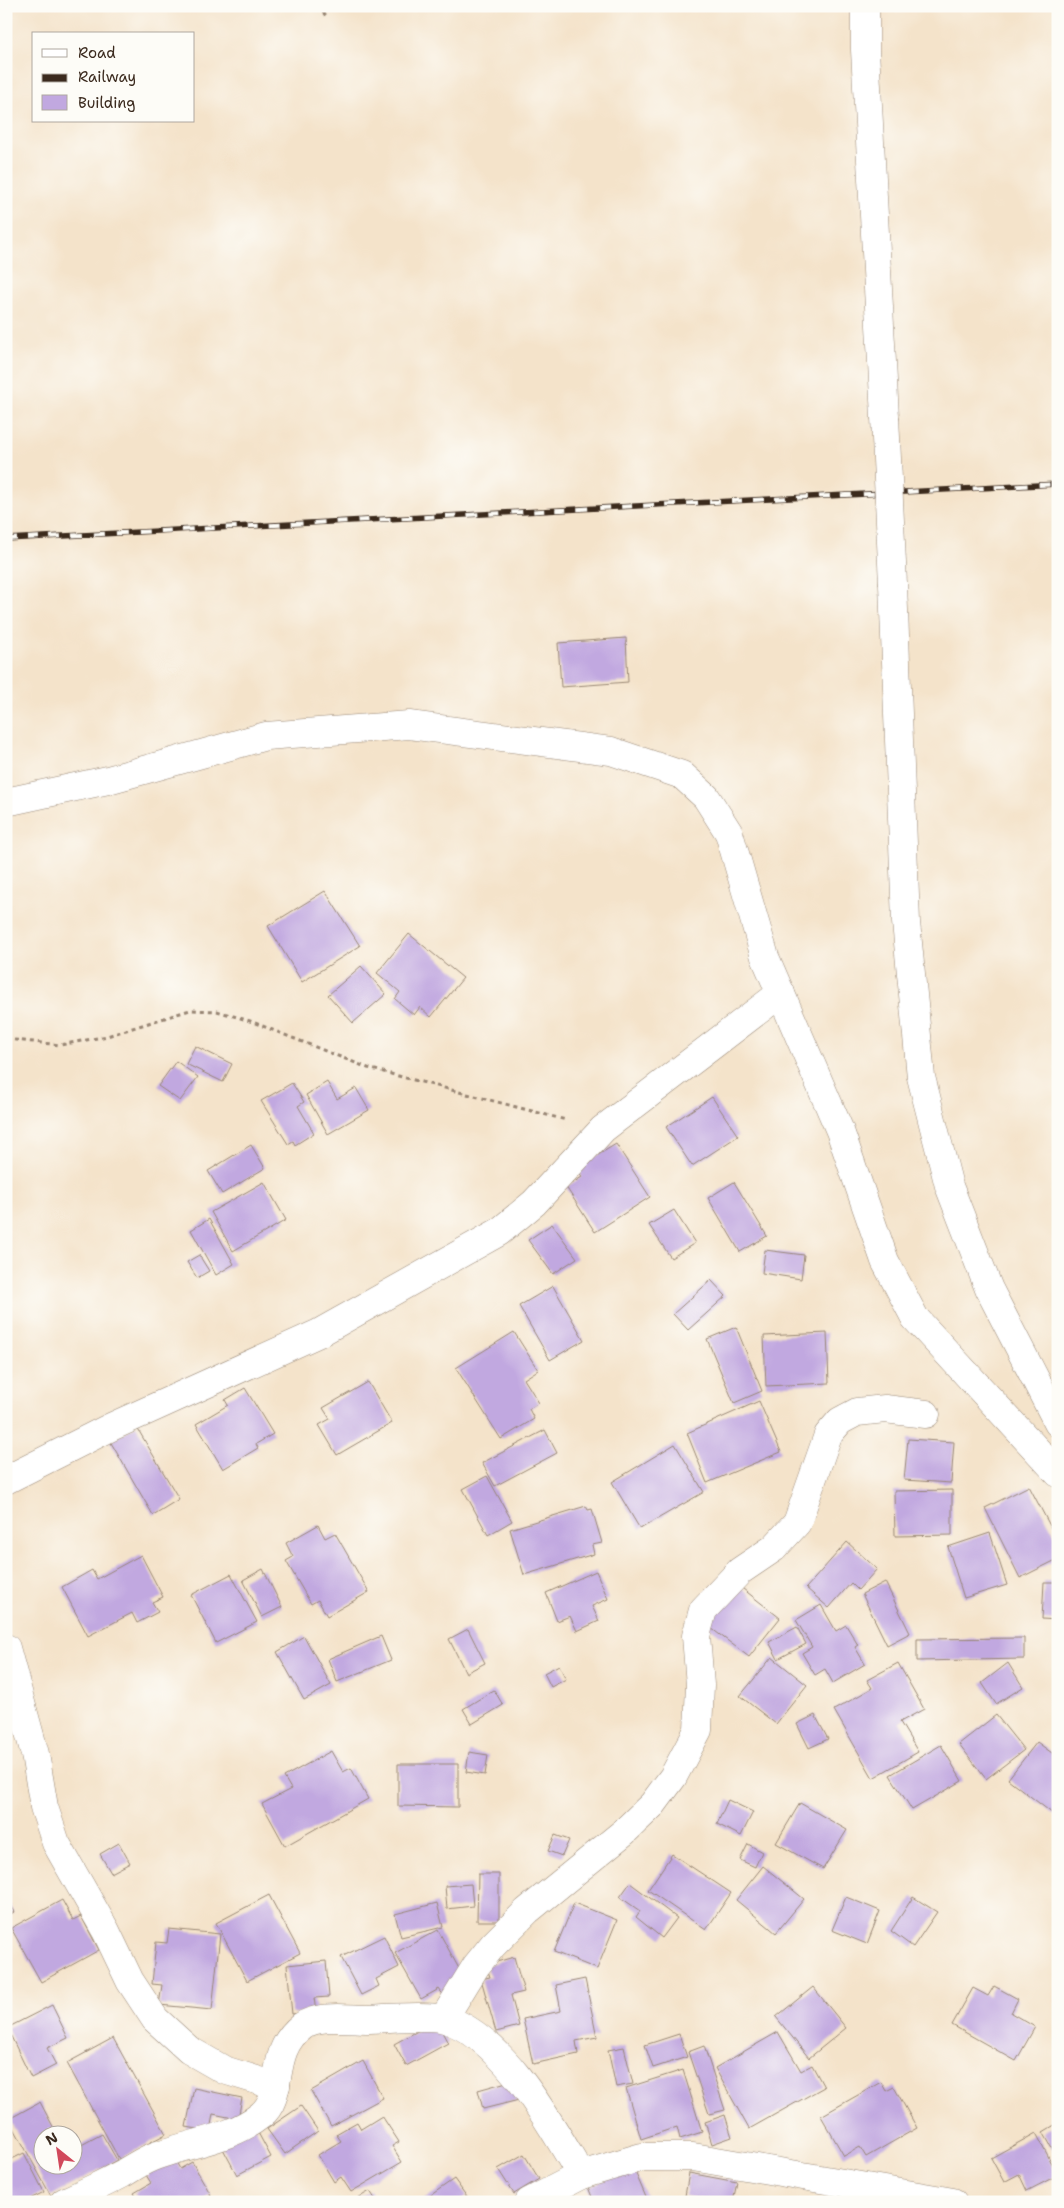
<svg xmlns="http://www.w3.org/2000/svg" width="1064" height="2208" font-family="'Shantell Sans',sans-serif">
<rect width="100%" height="100%" fill="#fdfcf7"/>
<filter id="ink" filterUnits="userSpaceOnUse"><feTurbulence type="fractalNoise" baseFrequency=".02" numOctaves="2"/><feDisplacementMap in="SourceGraphic" scale="10" xChannelSelector="R" yChannelSelector="G"/><feConvolveMatrix kernelMatrix="1 2 1 2 8 2 1 2 1" color-interpolation-filters="sRGB"/></filter>
<filter id="wash" filterUnits="userSpaceOnUse"><feTurbulence type="fractalNoise" baseFrequency=".0096" numOctaves="4" result="noise"/><feDisplacementMap in="SourceGraphic" scale="20" xChannelSelector="R" yChannelSelector="G"/><feGaussianBlur stdDeviation="1.12" result="paint"/><feColorMatrix in="noise" values="0 0 0 0 0 0 0 0 0 0 0 0 0 0 0 0 0 1.4 0 .05"/><feComposite in="paint" operator="in"/></filter>
<g filter="url(#wash)">
<rect width="100%" height="100%" fill="#f4e3ca"/>
<g id="blocks">
<g fill="#c1a8e0">
<path d="M626,638L628,682L561,687L558,643Z"/>
<path d="M325,891L360,946L302,982L268,926Z"/>
<path d="M409,934L463,978L431,1017L420,1007L414,1015L395,999L400,992L377,973Z"/>
<path d="M361,966L386,994L353,1023L328,995Z"/>
<path d="M195,1046L232,1064L223,1082L186,1064Z"/>
<path d="M176,1061L198,1077L180,1101L158,1086Z"/>
<path d="M327,1082L337,1099L356,1088L369,1110L328,1134L306,1095Z"/>
<path d="M292,1083L304,1102L298,1106L314,1133L295,1145L293,1141L288,1144L261,1101Z"/>
<path d="M712,1097L738,1136L692,1166L666,1127Z"/>
<path d="M616,1144L650,1197L595,1232L566,1187L582,1177L577,1168Z"/>
<path d="M251,1145L265,1168L222,1194L208,1171Z"/>
<path d="M264,1182L286,1220L233,1251L211,1212Z"/>
<path d="M734,1182L767,1236L740,1252L708,1198Z"/>
<path d="M674,1210L695,1243L671,1258L649,1225Z"/>
<path d="M209,1219L234,1264L216,1275L191,1230Z"/>
<path d="M552,1224L577,1258L553,1274L528,1240Z"/>
<path d="M765,1250L804,1255L801,1279L762,1273Z"/>
<path d="M199,1255L209,1271L197,1278L187,1262Z"/>
<path d="M711,1280L726,1296L688,1330L673,1314Z"/>
<path d="M553,1286L584,1340L550,1360L519,1306Z"/>
<path d="M736,1327L762,1391L734,1403L707,1339Z"/>
<path d="M514,1332L538,1370L524,1379L539,1403L529,1409L534,1419L501,1439L456,1368Z"/>
<path d="M827,1333L829,1383L766,1386L764,1336Z"/>
<path d="M368,1382L392,1423L337,1455L319,1425L330,1419L323,1408Z"/>
<path d="M245,1388L273,1434L256,1444L258,1448L223,1469L196,1424L228,1405L225,1400Z"/>
<path d="M759,1401L781,1452L707,1483L687,1433Z"/>
<path d="M136,1426L179,1499L153,1515L110,1441Z"/>
<path d="M545,1430L557,1453L495,1486L482,1463Z"/>
<path d="M908,1439L954,1442L951,1483L904,1480Z"/>
<path d="M675,1444L704,1492L640,1529L612,1482Z"/>
<path d="M487,1476L512,1521L488,1535L463,1489Z"/>
<path d="M1029,1486L1058,1541V1559L1020,1578L985,1508Z"/>
<path d="M952,1490V1535L895,1536L894,1491Z"/>
<path d="M586,1506L588,1510L592,1509L602,1543L592,1545L594,1554L524,1575L510,1529Z"/>
<path d="M318,1525L325,1538L335,1533L369,1592L327,1616L318,1600L311,1604L286,1561L293,1557L286,1543Z"/>
<path d="M990,1533L1007,1585L964,1598L948,1547Z"/>
<path d="M847,1542L877,1569L858,1590L851,1583L829,1608L806,1588Z"/>
<path d="M141,1555L163,1597L152,1602L158,1612L137,1623L132,1613L88,1636L62,1587L92,1570L97,1579Z"/>
<path d="M263,1569L282,1607L262,1617L243,1580Z"/>
<path d="M596,1571L608,1599L592,1606L599,1621L577,1631L570,1616L557,1621L546,1593Z"/>
<path d="M231,1574L257,1622L216,1643L191,1595Z"/>
<path d="M885,1582L910,1633L887,1645L862,1594Z"/>
<path d="M1044,1582H1058V1620L1042,1619Z"/>
<path d="M738,1585L780,1618L749,1657L707,1625Z"/>
<path d="M821,1605L836,1631L846,1625L858,1645L855,1647L865,1664L833,1683L825,1669L815,1675L802,1653L812,1647L796,1620Z"/>
<path d="M797,1627L806,1644L778,1659L769,1642Z"/>
<path d="M468,1629L485,1663L466,1673L449,1639Z"/>
<path d="M304,1636L331,1685L304,1700L277,1652Z"/>
<path d="M381,1636L391,1660L337,1682L328,1659Z"/>
<path d="M1024,1638V1659L917,1661V1639Z"/>
<path d="M772,1657L807,1685L776,1724L740,1696Z"/>
<path d="M898,1663L924,1709L900,1722L918,1752L873,1778L834,1710L872,1688L867,1680Z"/>
<path d="M1008,1663L1023,1687L996,1704L982,1683Z"/>
<path d="M559,1665L566,1679L551,1687L544,1673Z"/>
<path d="M494,1690L503,1705L472,1724L463,1709Z"/>
<path d="M815,1715L828,1739L809,1748L797,1724Z"/>
<path d="M996,1715L1024,1750L986,1779L959,1744Z"/>
<path d="M1037,1742L1056,1756L1058,1753L1057,1817L1008,1779Z"/>
<path d="M941,1745L962,1781L912,1810L890,1775Z"/>
<path d="M331,1751L343,1772L351,1768L368,1799L285,1846L262,1804L291,1789L284,1777Z"/>
<path d="M469,1752L488,1755L485,1775L466,1772Z"/>
<path d="M398,1764H458V1807L398,1806Z"/>
<path d="M728,1800L753,1812L741,1836L717,1824Z"/>
<path d="M800,1803L847,1830L823,1869L776,1843Z"/>
<path d="M555,1835L569,1840L562,1856L548,1851Z"/>
<path d="M119,1843L130,1863L111,1873L100,1854Z"/>
<path d="M748,1844L762,1852L755,1867L740,1860Z"/>
<path d="M672,1854L731,1893L706,1930L648,1890Z"/>
<path d="M763,1866L804,1899L776,1933L736,1900Z"/>
<path d="M478,1874H499V1921H477Z"/>
<path d="M630,1883L677,1918L662,1938L636,1917L640,1911L620,1897Z"/>
<path d="M471,1884L473,1906L447,1909L445,1886Z"/>
<path d="M269,1895L300,1953L247,1981L216,1923Z"/>
<path d="M846,1897L880,1911L867,1944L832,1930Z"/>
<path d="M913,1897L937,1912L913,1947L891,1931Z"/>
<path d="M6,1899L14,1912L6,1917Z"/>
<path d="M62,1900L73,1920L81,1916L99,1950L41,1982L11,1928Z"/>
<path d="M437,1903L443,1927L401,1937L395,1914Z"/>
<path d="M574,1903L617,1920L597,1969L554,1952Z"/>
<path d="M169,1929L220,1934L212,2010L159,2005L162,1985L152,1984L156,1942L167,1943Z"/>
<path d="M438,1930L463,1976L444,1996L439,1989L421,1999L395,1953Z"/>
<path d="M384,1936L399,1967L376,1979L379,1986L361,1995L341,1957Z"/>
<path d="M514,1957L524,1992L511,1995L519,2026L496,2032L481,1979L490,1977L486,1965Z"/>
<path d="M326,1961L329,1997L314,1998L316,2011L292,2014L287,1965Z"/>
<path d="M585,1979L597,2037L576,2041L578,2054L533,2064L523,2019L561,2011L556,1985Z"/>
<path d="M994,1986L1018,1999L1011,2013L1035,2027L1016,2061L952,2025L973,1988L988,1996Z"/>
<path d="M813,1987L846,2028L809,2058L776,2017Z"/>
<path d="M52,2005L68,2038L47,2048L56,2065L31,2078L7,2028Z"/>
<path d="M436,2021L448,2043L406,2066L394,2044Z"/>
<path d="M778,2032L801,2071L812,2065L824,2087L749,2129L715,2068Z"/>
<path d="M679,2034L687,2057L653,2068L645,2045Z"/>
<path d="M113,2038L166,2134L119,2159L67,2063Z"/>
<path d="M704,2046L725,2110L709,2114L688,2052Z"/>
<path d="M624,2047L633,2084L616,2087L608,2050Z"/>
<path d="M363,2061L383,2098L331,2126L311,2091Z"/>
<path d="M683,2070L702,2132L680,2139L677,2127L641,2139L626,2088Z"/>
<path d="M514,2080L519,2100L483,2109L478,2090Z"/>
<path d="M881,2082L886,2091L894,2087L917,2128L866,2157L860,2147L844,2156L821,2116Z"/>
<path d="M194,2088L242,2098L238,2119L213,2114L210,2131L186,2127Z"/>
<path d="M40,2102L58,2136H42V2166H72V2150L102,2134L117,2160L51,2196L9,2119Z"/>
<path d="M301,2106L318,2131L285,2154L267,2129Z"/>
<path d="M725,2115L732,2137L712,2144L705,2122Z"/>
<path d="M382,2116L399,2142L392,2146L402,2162L351,2192L341,2177L334,2182L318,2155L341,2141L336,2134L357,2122L361,2129Z"/>
<path d="M1058,2123V2151L1055,2153L1043,2132Z"/>
<path d="M255,2127L271,2157L237,2175L221,2145Z"/>
<path d="M1036,2133L1058,2175L1027,2191L1019,2174L1004,2182L991,2158Z"/>
<path d="M24,2153L44,2192L24,2202H6V2162Z"/>
<path d="M524,2154L539,2179L514,2194L498,2169Z"/>
<path d="M174,2158L180,2169L192,2162L211,2195L199,2202H139L134,2193L151,2183L146,2175Z"/>
<path d="M633,2167L648,2202H594L588,2187Z"/>
<path d="M689,2173L737,2182L733,2202H715L685,2196Z"/>
<path d="M454,2179L467,2197L460,2202H421Z"/>
<path d="M370,2191L377,2202H351Z"/>
</g>
</g>
</g>
<g filter="url(#ink)">
<use href="#blocks" fill-opacity="0" stroke="#988674" stroke-width="1"/>
<g fill="none" stroke-linecap="round" stroke-linejoin="round">
<defs>
<g id="minor">
<path d="M865,6V50L885,417"/>
<path d="M893,584L906,922L921,1077L949,1186L989,1289L1058,1423"/>
<path d="M6,802L108,780L266,736L409,725L611,751L682,775L706,797L729,833L765,957L840,1131L885,1261L915,1318L1058,1473"/>
<path d="M6,1480L111,1427L319,1333L499,1232L534,1203L603,1129L781,993"/>
<path d="M6,1648L35,1754L44,1807L56,1843L106,1931L130,1981L155,2019L189,2050L224,2070L276,2086"/>
<path d="M444,2018L476,1966L493,1945L527,1911L624,1832L653,1804L673,1777L698,1730L700,1685L696,1636L703,1610L740,1571L774,1548L797,1523L828,1435L840,1421L857,1412L885,1409L926,1414"/>
<path d="M64,2202C84,2193 103,2184 122,2174C131,2169 139,2163 148,2159C185,2143 229,2141 261,2115C286,2095 267,2053 302,2026C319,2014 349,2019 369,2019C385,2018 432,2015 445,2019C505,2038 550,2124 581,2175"/>
<path d="M529,2202L581,2175L642,2157H693L953,2202"/>
</g>
</defs>
<use href="#minor" stroke="#988674" stroke-width="29"/>
<g stroke="#988674" stroke-width="3" stroke-dasharray="4 4" stroke-linecap="butt">
<path d="M318,6L326,16"/>
<path d="M6,1039L60,1045L107,1036L190,1010L217,1011L250,1021L368,1068L566,1120"/>
</g>
<use href="#minor" stroke="#fff" stroke-width="28"/>
<defs>
<path id="rail" d="M6,539L1058,484"/>
</defs>
<use href="#rail" stroke="#3b2a1e" stroke-width="5.5"/>
<use href="#rail" stroke="#fdfcf7" stroke-width="4" stroke-dasharray="11" stroke-linecap="butt"/>
<defs>
<path id="minor-bridge" d="M885,417L893,584"/>
</defs>
<use href="#minor-bridge" stroke="#988674" stroke-width="29" stroke-linecap="butt"/>
<use href="#minor-bridge" stroke="#fff" stroke-width="28"/>
</g>
</g>
<rect width="1064" height="2208" fill="none" stroke="#fdfcf7" stroke-width="25"/>
<rect x="32" y="32" width="162" height="90" fill="#fdfcf7" stroke="#afa8a0"/>
<rect x="42" y="49" width="25" height="8" fill="#ffffff" stroke="#afa8a0"/>
<text x="78" y="58" font-size="15" fill="#3b2a1e">Road</text>
<rect x="42" y="74" width="25" height="8" fill="#3b2a1e" stroke="#afa8a0"/>
<text x="78" y="82" font-size="15" fill="#3b2a1e">Railway</text>
<rect x="42" y="95" width="25" height="15" fill="#c1a8e0" stroke="#afa8a0"/>
<text x="78" y="108" font-size="15" fill="#3b2a1e">Building</text>
<g transform="translate(58 2150) rotate(330)"><circle r="24" fill="#fdfcf7" stroke="#afa8a0"/>
<path d="M0-4L9 19L0 12L-9 19Z" fill="#d1495b"/>
<text y="-8" font-size="14" font-weight="bold" text-anchor="middle" fill="#3b2a1e">N</text>
</g>
</svg>
